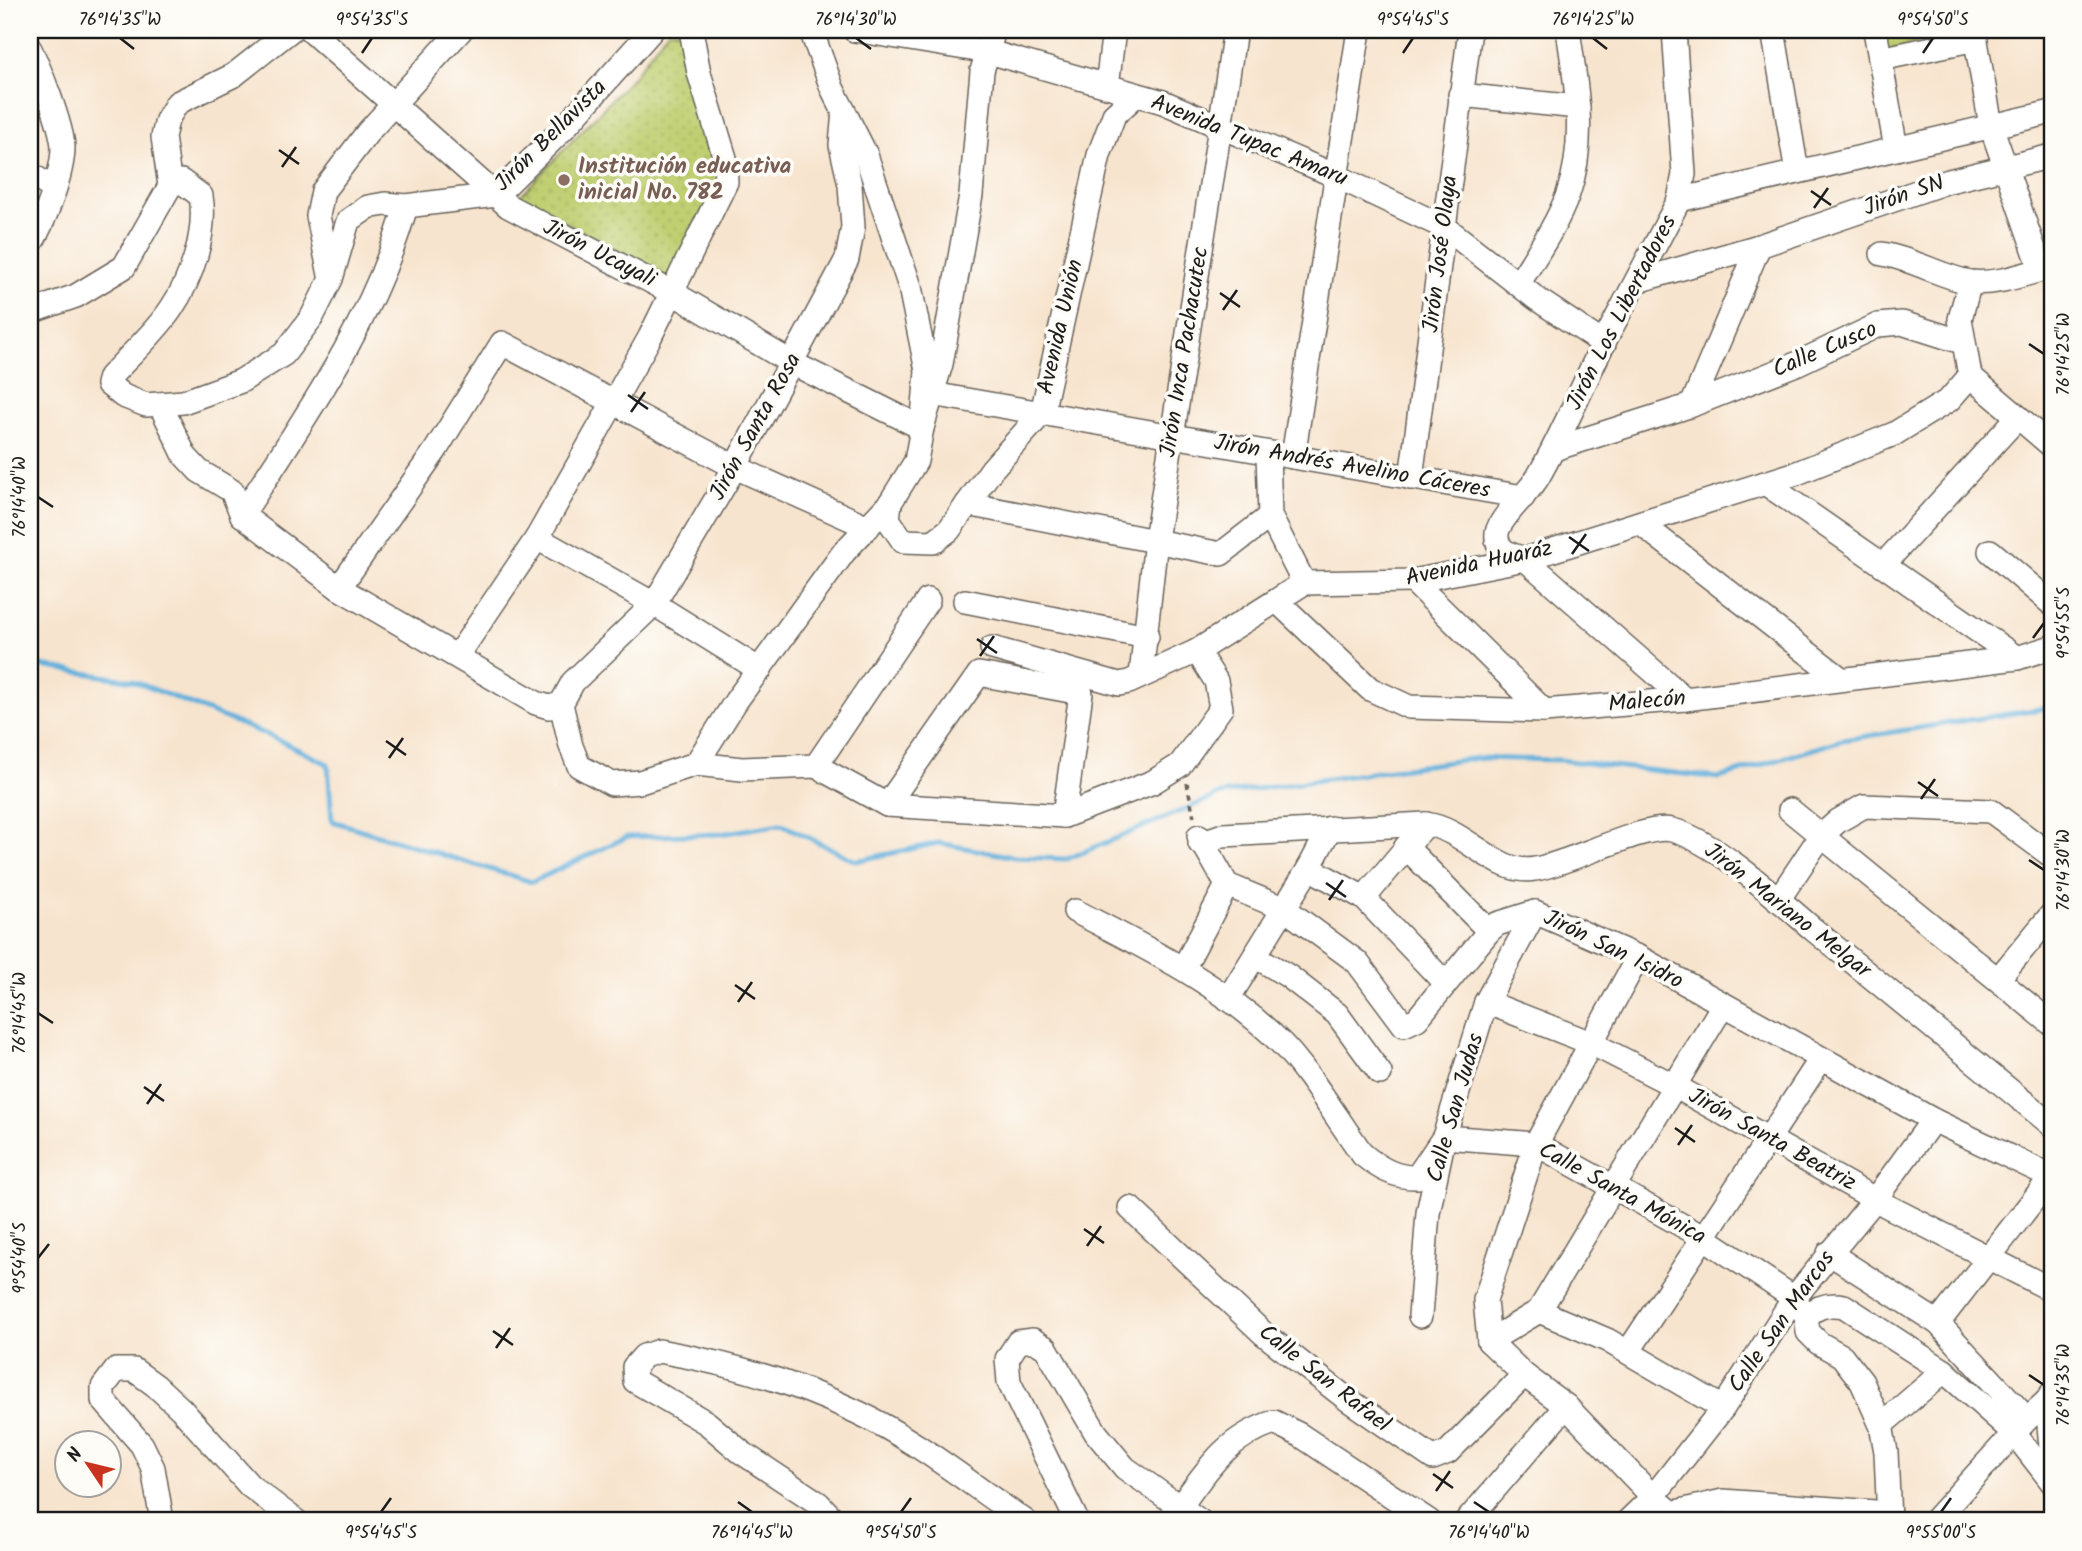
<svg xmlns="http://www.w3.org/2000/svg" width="2082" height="1551" font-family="Kalam,sans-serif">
<defs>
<pattern id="grass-dots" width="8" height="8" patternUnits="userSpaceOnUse" patternTransform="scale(1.75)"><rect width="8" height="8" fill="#bfcf71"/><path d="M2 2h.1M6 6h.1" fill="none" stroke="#a4b161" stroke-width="1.8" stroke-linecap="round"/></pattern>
</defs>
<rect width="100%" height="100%" fill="#fdfcf7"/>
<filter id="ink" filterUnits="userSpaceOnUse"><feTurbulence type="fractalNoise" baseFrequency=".0143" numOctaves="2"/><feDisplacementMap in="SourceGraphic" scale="14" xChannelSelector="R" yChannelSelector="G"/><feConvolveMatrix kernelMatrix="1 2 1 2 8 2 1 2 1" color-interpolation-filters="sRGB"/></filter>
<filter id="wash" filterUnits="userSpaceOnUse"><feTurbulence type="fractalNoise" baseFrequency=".00686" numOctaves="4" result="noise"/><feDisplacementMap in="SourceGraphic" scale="28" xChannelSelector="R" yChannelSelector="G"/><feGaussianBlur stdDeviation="1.57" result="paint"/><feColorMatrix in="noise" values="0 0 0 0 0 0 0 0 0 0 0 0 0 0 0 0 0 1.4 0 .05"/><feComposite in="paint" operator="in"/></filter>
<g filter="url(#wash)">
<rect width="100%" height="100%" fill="#f7e4ce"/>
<g fill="url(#grass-dots)" stroke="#6e7646" stroke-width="2">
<path d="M668,30H682L718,180L672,281L519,197L632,78Z"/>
<path d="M1881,30H1969L1885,52Z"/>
</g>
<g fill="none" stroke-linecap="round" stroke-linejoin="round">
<path stroke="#63b0dc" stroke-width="5" d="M30,664L133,681L270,736L328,764L332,821L532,882L627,837L720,834L781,824L856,861L938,843L1015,857L1067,859L1221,794L1477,758L1560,760L1719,778L1842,740L2052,707"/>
</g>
</g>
<g filter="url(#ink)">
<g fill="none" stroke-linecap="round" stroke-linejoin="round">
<defs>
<g id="minor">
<path d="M310,30L508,206L673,293L792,363L922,428L941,364L971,195L982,71L994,30"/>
<path d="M854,30L989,52L1163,102L1336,176L1446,228L1537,299L1604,344"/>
<path d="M1674,30L1684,174L1679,200C1654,248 1629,295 1604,342C1582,387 1563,433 1538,477C1529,493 1500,516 1497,533C1495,551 1511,555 1525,559L1685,699"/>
<path d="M1773,30L1797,172"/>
<path d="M1875,30L1896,149"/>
<path d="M1974,30L1991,126L2041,269"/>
<path d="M30,49C40,69 62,126 63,147C63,174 44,223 30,245"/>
<path d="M1880,59L1976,39"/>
<path d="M1107,86L1114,30"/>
<path d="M1460,95L1578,107"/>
<path d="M30,174L54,189"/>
<path d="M170,186L163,137L167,120L177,103L234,75L291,30"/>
<path d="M1679,200L2052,112"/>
<path d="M406,206C374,320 306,416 242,515L339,588L536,703L549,707L561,704"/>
<path d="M1882,254C1914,259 1943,278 1971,282C1998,285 2027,273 2052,267"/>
<path d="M330,275L318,216L323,191L368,132L461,30"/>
<path d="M1637,281L1759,246L1949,181L2052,156"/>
<path d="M1970,282L1960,319L1970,376L2052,446"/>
<path d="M1519,283C1536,255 1557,225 1568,194C1587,140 1576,85 1568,30"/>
<path d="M30,312L76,296L124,267L170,186L181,181L201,196C207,233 192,278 171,309C155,333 130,355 110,377L108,384L123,396L146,405L183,402L241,381L284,354L312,317L331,279L348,221L368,207L385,204L406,206L496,195L565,127L652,30"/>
<path d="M932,394L1523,497"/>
<path d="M160,404L185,456L199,471L232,491L242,515"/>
<path d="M1692,405L1759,246"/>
<path d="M1554,449L1692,405L1796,364L1878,325L1902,323L1962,342"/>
<path d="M1268,453L1270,516L1304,583"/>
<path d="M1293,457L1359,30"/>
<path d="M1411,478L1470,30"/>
<path d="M1765,483L2017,658"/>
<path d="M890,503L888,519L903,541L933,542L949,530L992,469L1042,413L1099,155L1114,115L1135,96"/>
<path d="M967,504L1221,554L1270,516"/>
<path d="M1640,523L1840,678"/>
<path d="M537,538L654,604L760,670"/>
<path d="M1990,551L2052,604"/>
<path d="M1883,565L2018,417"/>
<path d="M1413,581L1544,711"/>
<path d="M339,588L435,451L502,343L735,467L868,527"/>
<path d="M965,601L1147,637"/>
<path d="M1277,601L1370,689L1409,707L1544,711L1685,699L2017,658L2052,647"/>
<path d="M992,648L1119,684L1129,682L1197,651L1304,583L1413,581L1525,559L1797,473L1894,434L1949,400L1970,376"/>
<path d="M458,655L537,538L650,337L726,182L725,158L699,73L691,30"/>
<path d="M1141,675L1156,540L1235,30"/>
<path d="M561,704L571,746L579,766L612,784L640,782L696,764L742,769L816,766L887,805L979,674L1081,693L1064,816L1153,782L1180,765L1221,708L1216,681L1197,651"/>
<path d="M561,704L573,682L654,604L735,467L847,259L853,227L850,185L841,145L844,111"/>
<path d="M696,764L736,701L844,552L890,503L916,461L922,428L927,371L910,287L866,155L832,88L811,30"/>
<path d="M816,766L928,600"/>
<path d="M887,805L1064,816"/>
<path d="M1790,810L2052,1024"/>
<path d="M1199,836L1227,885L1285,909L1357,962L1404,1025L1417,1019L1489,931L1497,924L1535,912L1638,957L1933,1120L2052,1177"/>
<path d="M1200,843L1223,835L1426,824C1467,830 1496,876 1535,869C1570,864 1645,823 1672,830C1715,841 1779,900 1814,930C1894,995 1973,1060 2052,1125"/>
<path d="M1406,847L1489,931"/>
<path d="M1309,868L1330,828"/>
<path d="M1364,898L1445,983"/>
<path d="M1778,900L1820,837L1838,821L1864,806L1991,811L2052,856"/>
<path d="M1075,911C1148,949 1222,984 1281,1043C1308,1070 1339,1122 1363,1155C1379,1168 1396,1178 1417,1177L1444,1137L1536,1144L1703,1237L1794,1298L1806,1316"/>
<path d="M1255,956L1288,976L1337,1014L1380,1073"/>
<path d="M1184,967L1227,885"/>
<path d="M1998,979L2052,914"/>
<path d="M1228,999L1309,868L1364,898L1426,824"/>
<path d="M1486,1002L1591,1043L1673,1085L1887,1206L2052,1290"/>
<path d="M1130,1208L1264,1334L1347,1399L1433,1458L1448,1452L1524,1375"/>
<path d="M1829,1253L1938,1323L2027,1419"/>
<path d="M1539,1311L1607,1340L1723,1408"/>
<path d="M1420,1316L1428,1213L1444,1137L1486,1002L1535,912"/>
<path d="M1938,1323L2052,1176"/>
<path d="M1489,1341L1485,1300L1536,1144L1638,957"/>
<path d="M1489,1341L1539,1311L1723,1005"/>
<path d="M1489,1341L1524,1375L1566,1406L1653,1497L1682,1521"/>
<path d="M1628,1352L1821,1059"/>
<path d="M2052,1393L2047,1401L2052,1460"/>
<path d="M1881,1425L1944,1371"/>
<path d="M1180,1507C1208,1468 1226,1438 1274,1422L1300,1435L1429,1521"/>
<path d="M1672,1513L1723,1501L1889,1513"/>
<path d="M162,1521L153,1468L142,1445L103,1400V1387L116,1370H134L155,1385L181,1409L250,1486L296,1521"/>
<path d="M835,1521L818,1503L741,1452L707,1423L635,1381L634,1367L644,1356L659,1351C727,1363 796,1382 859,1413C918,1441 971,1485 1025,1521"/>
<path d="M1077,1521L1009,1382L1007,1359L1018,1342L1033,1340L1046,1348L1096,1433L1125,1468L1200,1521"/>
<path d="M1467,1521L1566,1406"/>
<path d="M1628,1521L1653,1497L1723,1408L1794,1298L1876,1198L1933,1120"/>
<path d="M1889,1521L1886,1452L1881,1425L1862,1382L1842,1356L1819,1343L1808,1332L1806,1316C1818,1306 1829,1303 1844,1306L1944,1371L2014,1433L2052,1482"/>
<path d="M1934,1521L2027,1419L2047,1401H2052"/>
</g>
</defs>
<use href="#minor" stroke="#69625a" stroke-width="26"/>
<path stroke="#69625a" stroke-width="3.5" stroke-dasharray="5 5" stroke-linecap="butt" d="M1187,783L1194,817"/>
<use href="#minor" stroke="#fff" stroke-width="23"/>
</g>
</g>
<path fill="none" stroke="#1c1c1c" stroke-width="2.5" d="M120,38L134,49M856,38L871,49M1593,38L1607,49M362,53L372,38M1403,53L1413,38M1923,53L1933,38M279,150L299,164M282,167L296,147M1811,191L1831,205M1814,208L1828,188M1220,293L1240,307M1223,310L1237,290M2029,344L2044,354M628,395L648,409M631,412L645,392M38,497L53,507M1569,537L1589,551M1572,554L1586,534M2033,638L2044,623M977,639L997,653M980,656L994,636M386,741L406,755M389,758L403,738M1918,782L1938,796M1921,799L1935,779M2029,860L2044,870M1326,883L1346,897M1329,900L1343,880M735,985L755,999M738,1002L752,982M38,1013L53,1023M144,1087L164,1101M147,1104L161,1084M1675,1128L1695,1142M1678,1145L1692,1125M1084,1229L1104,1243M1087,1246L1101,1226M38,1258L49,1244M493,1331L513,1345M496,1348L510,1328M2029,1375L2044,1385M1433,1474L1453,1488M1436,1491L1450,1471M738,1502L752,1512M1474,1502L1489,1512M381,1512L391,1498M901,1512L911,1498M1941,1512L1951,1498"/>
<circle fill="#8d6e63" stroke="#fdfcf7" stroke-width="2.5" cx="564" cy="180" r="7"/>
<g text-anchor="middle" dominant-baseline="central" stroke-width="7" stroke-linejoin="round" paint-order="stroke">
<g font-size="23" fill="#1c1c1c" stroke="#fdfcf7">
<text transform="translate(551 136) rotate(-45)">Jirón Bellavista</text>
<text transform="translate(1249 141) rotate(22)">Avenida Tupac Amaru</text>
<text transform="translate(1904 196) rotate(-19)">Jirón SN</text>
<text transform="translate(599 254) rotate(27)">Jirón Ucayali</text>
<text transform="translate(1441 254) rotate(-83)">Jirón José Olaya</text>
<text transform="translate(1622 313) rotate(-63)">Jirón Los Libertadores</text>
<text transform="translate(1061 327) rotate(-77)">Avenida Unión</text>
<text transform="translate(1825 350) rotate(-23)">Calle Cusco</text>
<text transform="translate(1185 352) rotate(-81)">Jirón Inca Pachacutec</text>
<text transform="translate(756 427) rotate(-61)">Jirón Santa Rosa</text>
<text transform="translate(1352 467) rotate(10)">Jirón Andrés Avelino Cáceres</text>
<text transform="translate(1479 564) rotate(-12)">Avenida Huaráz</text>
<text transform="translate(1647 702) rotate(-5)">Malecón</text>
<text transform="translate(1787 911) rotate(38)">Jirón Mariano Melgar</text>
<text transform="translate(1613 950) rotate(26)">Jirón San Isidro</text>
<text transform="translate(1456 1108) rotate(-74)">Calle San Judas</text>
<text transform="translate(1772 1140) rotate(29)">Jirón Santa Beatriz</text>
<text transform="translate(1622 1194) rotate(29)">Calle Santa Mónica</text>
<text transform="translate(1782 1322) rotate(-55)">Calle San Marcos</text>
<text transform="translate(1324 1379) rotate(38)">Calle San Rafael</text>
</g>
<g font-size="23" font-weight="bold" fill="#785e54" stroke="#fdfcf7" text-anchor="start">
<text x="578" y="167">Institución educativa<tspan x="578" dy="26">inicial No. 782</tspan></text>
</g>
</g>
<rect width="2082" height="1551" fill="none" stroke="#fdfcf7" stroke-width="77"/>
<g transform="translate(88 1464) rotate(305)"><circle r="33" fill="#fdfcf7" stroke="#a3a29f" stroke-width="2"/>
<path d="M0-5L12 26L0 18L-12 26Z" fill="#c8321e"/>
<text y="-10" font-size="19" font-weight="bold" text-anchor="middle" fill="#1c1c1c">N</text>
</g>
<rect x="38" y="38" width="2006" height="1474" fill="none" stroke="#1c1c1c" stroke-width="2.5"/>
<g font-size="18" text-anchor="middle" fill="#1c1c1c">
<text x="120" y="25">76°14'35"W</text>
<text x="372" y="25">9°54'35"S</text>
<text x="856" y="25">76°14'30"W</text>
<text x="1413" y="25">9°54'45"S</text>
<text x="1593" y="25">76°14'25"W</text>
<text x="1933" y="25">9°54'50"S</text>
<text transform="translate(2063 354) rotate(-90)" y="6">76°14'25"W</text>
<text transform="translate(19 497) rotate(-90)" y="6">76°14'40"W</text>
<text transform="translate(2063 623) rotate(-90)" y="6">9°54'55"S</text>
<text transform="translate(2063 870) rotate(-90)" y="6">76°14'30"W</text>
<text transform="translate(19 1013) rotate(-90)" y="6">76°14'45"W</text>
<text transform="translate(19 1258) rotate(-90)" y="6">9°54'40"S</text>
<text transform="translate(2063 1385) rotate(-90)" y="6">76°14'35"W</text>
<text x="381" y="1538">9°54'45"S</text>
<text x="752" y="1538">76°14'45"W</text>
<text x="901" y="1538">9°54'50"S</text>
<text x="1489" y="1538">76°14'40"W</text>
<text x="1941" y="1538">9°55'00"S</text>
</g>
</svg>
